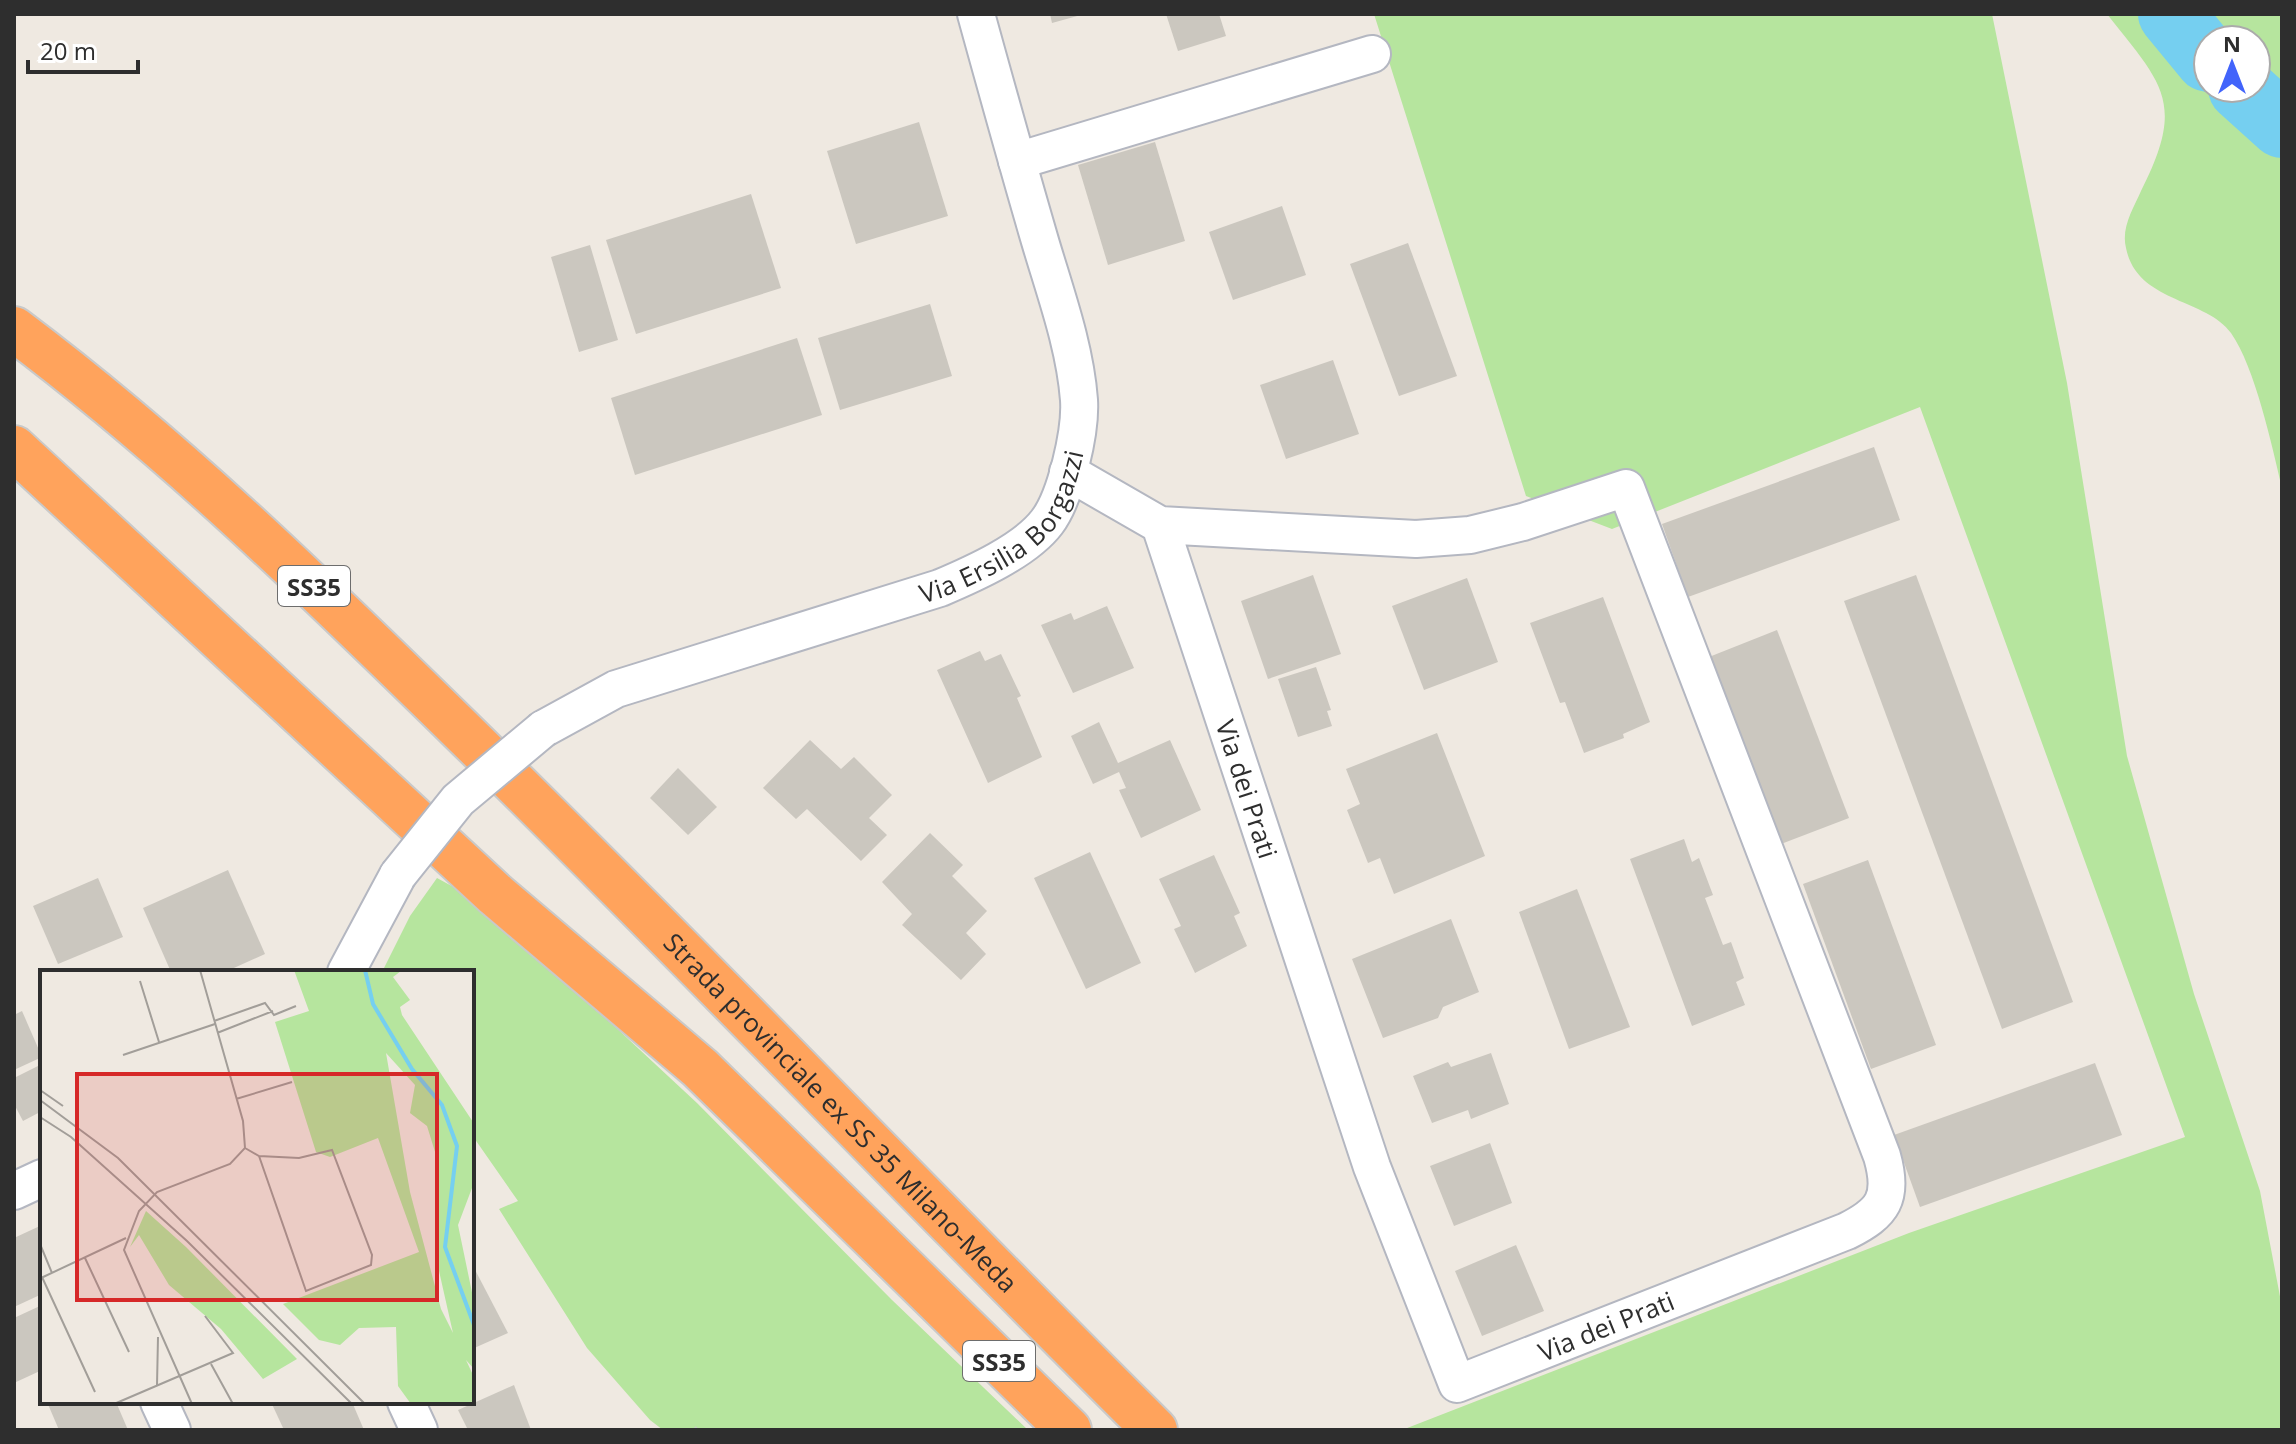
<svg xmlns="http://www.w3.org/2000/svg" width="2296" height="1444" font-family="'Open Sans',sans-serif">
<rect width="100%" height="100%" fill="#efe9e1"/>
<g fill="#b6e59e" fill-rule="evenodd">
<path d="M1374,14H1992L2067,383L2127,756L2194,994L2260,1191L2282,1307V1430H1402L1909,1233L2185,1137L1920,407L1612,529L1526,496Z"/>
<path d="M2107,14H2282V488C2272,446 2255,367 2231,333C2206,298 2137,303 2126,248C2121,228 2133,209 2141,191C2186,102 2163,85 2107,14ZM2256,40V88H2208V40Z"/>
<path d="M437,878L481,902L697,1103L892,1300L1028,1430H663L650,1420L587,1348L499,1209L518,1201L472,1135V972H382L410,916Z"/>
</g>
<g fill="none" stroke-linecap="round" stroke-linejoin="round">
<g stroke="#75cff0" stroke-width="66">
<path d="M2171,14L2208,59"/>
<path d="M2241,88L2282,125"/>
</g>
</g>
<g fill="#cbc7bf">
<path d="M1050,14H1081V15L1052,23Z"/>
<path d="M1166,14H1219L1226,36L1178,51Z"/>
<path d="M919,122L948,216L856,244L827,151Z"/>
<path d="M1155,142L1185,241L1108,265L1078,165Z"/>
<path d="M751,194L781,288L636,334L606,240Z"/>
<path d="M1282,206L1306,275L1233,300L1209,232Z"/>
<path d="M1408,243L1457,376L1399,396L1350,264Z"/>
<path d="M590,245L618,340L579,352L551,257Z"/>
<path d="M930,304L952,376L840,410L818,338Z"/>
<path d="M797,338L822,415L635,475L611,398Z"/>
<path d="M1333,360L1359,434L1286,459L1260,385Z"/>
<path d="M1874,447L1900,520L1688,597L1662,524Z"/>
<path d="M1313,575L1341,654L1268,679L1241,601Z"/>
<path d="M1916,575L2073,1002L2002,1029L1844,601Z"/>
<path d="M1467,578L1498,662L1424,690L1392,606Z"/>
<path d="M1603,597L1650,722L1623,734L1624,738L1584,753L1565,702L1560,703L1530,623Z"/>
<path d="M1107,606L1134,668L1073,693L1041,625L1071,613L1074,620Z"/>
<path d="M1777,630L1849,818L1781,844L1709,657Z"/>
<path d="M980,651L985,661L1001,654L1021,696L1017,698L1042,757L988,783L937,670Z"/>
<path d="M1316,667L1331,710L1327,711L1332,726L1298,737L1278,679Z"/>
<path d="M1099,722L1118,763L1170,740L1201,810L1141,838L1119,790L1126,788L1119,772L1093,784L1071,736Z"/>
<path d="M1437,733L1485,856L1394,894L1380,858L1368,863L1347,810L1360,804L1346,769Z"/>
<path d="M810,740L841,769L854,757L892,795L869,818L887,835L861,861L807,809L796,819L763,788Z"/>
<path d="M678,768L717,807L688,835L650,798Z"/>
<path d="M930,833L963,865L952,876L987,911L966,933L986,954L961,980L902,925L912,914L882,882Z"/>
<path d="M1684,839L1692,862L1699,858L1713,895L1705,898L1723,945L1731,942L1744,978L1736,982L1745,1005L1692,1026L1630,859Z"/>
<path d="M1090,852L1141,963L1086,989L1034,878Z"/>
<path d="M1214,855L1240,913L1234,916L1247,946L1195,973L1174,929L1181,926L1159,879Z"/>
<path d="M1868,860L1936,1045L1871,1069L1803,884Z"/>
<path d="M228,870L265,954L225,972H171L143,908Z"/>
<path d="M98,878L123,937L58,964L33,906Z"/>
<path d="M1577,889L1630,1027L1569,1049L1519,912Z"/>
<path d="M1451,919L1479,992L1443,1007L1438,1018L1383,1038L1352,959Z"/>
<path d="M22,1011L42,1057L14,1070V1015Z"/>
<path d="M1491,1053L1509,1104L1471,1119L1468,1110L1432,1123L1413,1076L1448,1062L1451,1067Z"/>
<path d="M2095,1063L2122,1135L1920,1207L1894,1135Z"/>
<path d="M42,1064V1111L23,1121L14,1104V1078Z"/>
<path d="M1490,1143L1512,1203L1454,1226L1430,1166Z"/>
<path d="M42,1225V1294L14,1307V1238Z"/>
<path d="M1516,1245L1544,1311L1482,1336L1455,1271Z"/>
<path d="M472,1264L508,1333L472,1349Z"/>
<path d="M42,1305V1370L14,1383V1318Z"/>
<path d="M514,1385L531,1430H468L458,1410Z"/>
<path d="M47,1402H116L128,1430H59Z"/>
<path d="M271,1402H352L364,1430H284Z"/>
</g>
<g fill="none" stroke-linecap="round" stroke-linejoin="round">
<defs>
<g id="street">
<path d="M1017,161L1372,54"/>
<path d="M1068,472L1160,525L1416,539L1470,535L1523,522L1626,488L1882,1156C1894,1198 1883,1213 1847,1231L1457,1384L1372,1167L1160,525"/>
<path id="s1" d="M543,729L616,689L940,588C973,574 1025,551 1047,522C1066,497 1081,431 1079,400C1075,346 1055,292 1040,241C1018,166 997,90 976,14"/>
<path d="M346,972L398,875"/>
<path d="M14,1191L42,1178"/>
<path d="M159,1402L172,1430"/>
<path d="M406,1402L419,1430"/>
</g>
<g id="highway">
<path id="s2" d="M14,329C174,449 316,588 459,728C694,958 921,1198 1155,1430"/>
<path d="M14,448L496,895L700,1068L1069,1430"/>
</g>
</defs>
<use href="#street" stroke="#b4b7c1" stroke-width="40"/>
<use href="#highway" stroke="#c9c9c9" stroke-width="48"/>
<path stroke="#c9c9c9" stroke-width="5" stroke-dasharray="6 4" stroke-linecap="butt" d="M694,1428L696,1430"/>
<use href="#street" stroke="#fff" stroke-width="36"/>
<use href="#highway" stroke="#ffa35c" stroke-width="44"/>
<defs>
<path id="street-bridge" d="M398,875L458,800L543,729"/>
</defs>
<use href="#street-bridge" stroke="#b4b7c1" stroke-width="40" stroke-linecap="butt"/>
<use href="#street-bridge" stroke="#fff" stroke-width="36"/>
</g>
<g text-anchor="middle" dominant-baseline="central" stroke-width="7" stroke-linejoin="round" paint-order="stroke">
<g fill="#fff" stroke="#6d6d6d" stroke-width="2">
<rect x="278" y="566" width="72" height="40" rx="6"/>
<rect x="963" y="1341" width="72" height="40" rx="6"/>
</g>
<g font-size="24" font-weight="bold" fill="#2e2e2e">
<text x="314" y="586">SS35</text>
<text x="999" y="1361">SS35</text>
</g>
<g font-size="26" fill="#2e2e2e" stroke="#fff">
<text stroke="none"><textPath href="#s1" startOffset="514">Via Ersilia Borgazzi</textPath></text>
<text transform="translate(1247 789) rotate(72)">Via dei Prati</text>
<text stroke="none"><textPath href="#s2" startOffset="1140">Strada provinciale ex SS 35 Milano-Meda</textPath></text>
<text transform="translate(1606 1326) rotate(-22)">Via dei Prati</text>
</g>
</g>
<g transform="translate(40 970)">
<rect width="434" height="434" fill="#efe9e1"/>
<path d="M254,0L361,1L353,7L370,30L360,37L362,45L433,152L432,218L418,255L434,332V399L426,390L433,405L434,434H371L358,416L356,357L319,358L300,375L279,370L243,334L379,282L338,168L290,187L276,182L235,52L269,41ZM346,83L375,115L370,143L387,156L396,185L397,292L413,363L401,339L370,222ZM106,241L146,277L257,389L223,409L181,359L129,315L99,265L90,277Z" fill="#b6e59e" fill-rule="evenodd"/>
<path fill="none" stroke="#75cff0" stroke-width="4" d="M325,0L333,34L372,99L402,135L417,176L405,277L434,355"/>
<path fill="none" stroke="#a29e99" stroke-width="2" d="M100,11L119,72M174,51L225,33L234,45L256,36M177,63L233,41M83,85L175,54M0,120L23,136M196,129L252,112M0,130L78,188L325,434M0,147L31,167L147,271L312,434M205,178L219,186L259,188L292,180L332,285L331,295L266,321L219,186M0,274L12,303M45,288L89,382M2,307L55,422M1,308L86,268M171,394L193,434M117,415L118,367M74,434L193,383L165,346M152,434L84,280L99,241L117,222L190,194L205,178L203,151L160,0"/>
<path fill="#d62828" fill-opacity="0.15" stroke="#d62828" stroke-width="4" d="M37,104H397V330H37Z"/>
<rect width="434" height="434" fill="none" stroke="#2e2e2e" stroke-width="4"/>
</g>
<rect width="2296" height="1444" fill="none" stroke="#2e2e2e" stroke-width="32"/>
<g transform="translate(2232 64)"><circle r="38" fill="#ffffff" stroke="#ababab" stroke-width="2"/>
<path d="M0-6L14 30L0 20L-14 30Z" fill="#4264fb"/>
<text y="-12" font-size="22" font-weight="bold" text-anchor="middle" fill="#2e2e2e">N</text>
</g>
<path d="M28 60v12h110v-12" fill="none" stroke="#2e2e2e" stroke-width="4"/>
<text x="40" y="60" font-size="24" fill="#2e2e2e" stroke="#ffffff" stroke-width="6" paint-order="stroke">20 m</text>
</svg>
